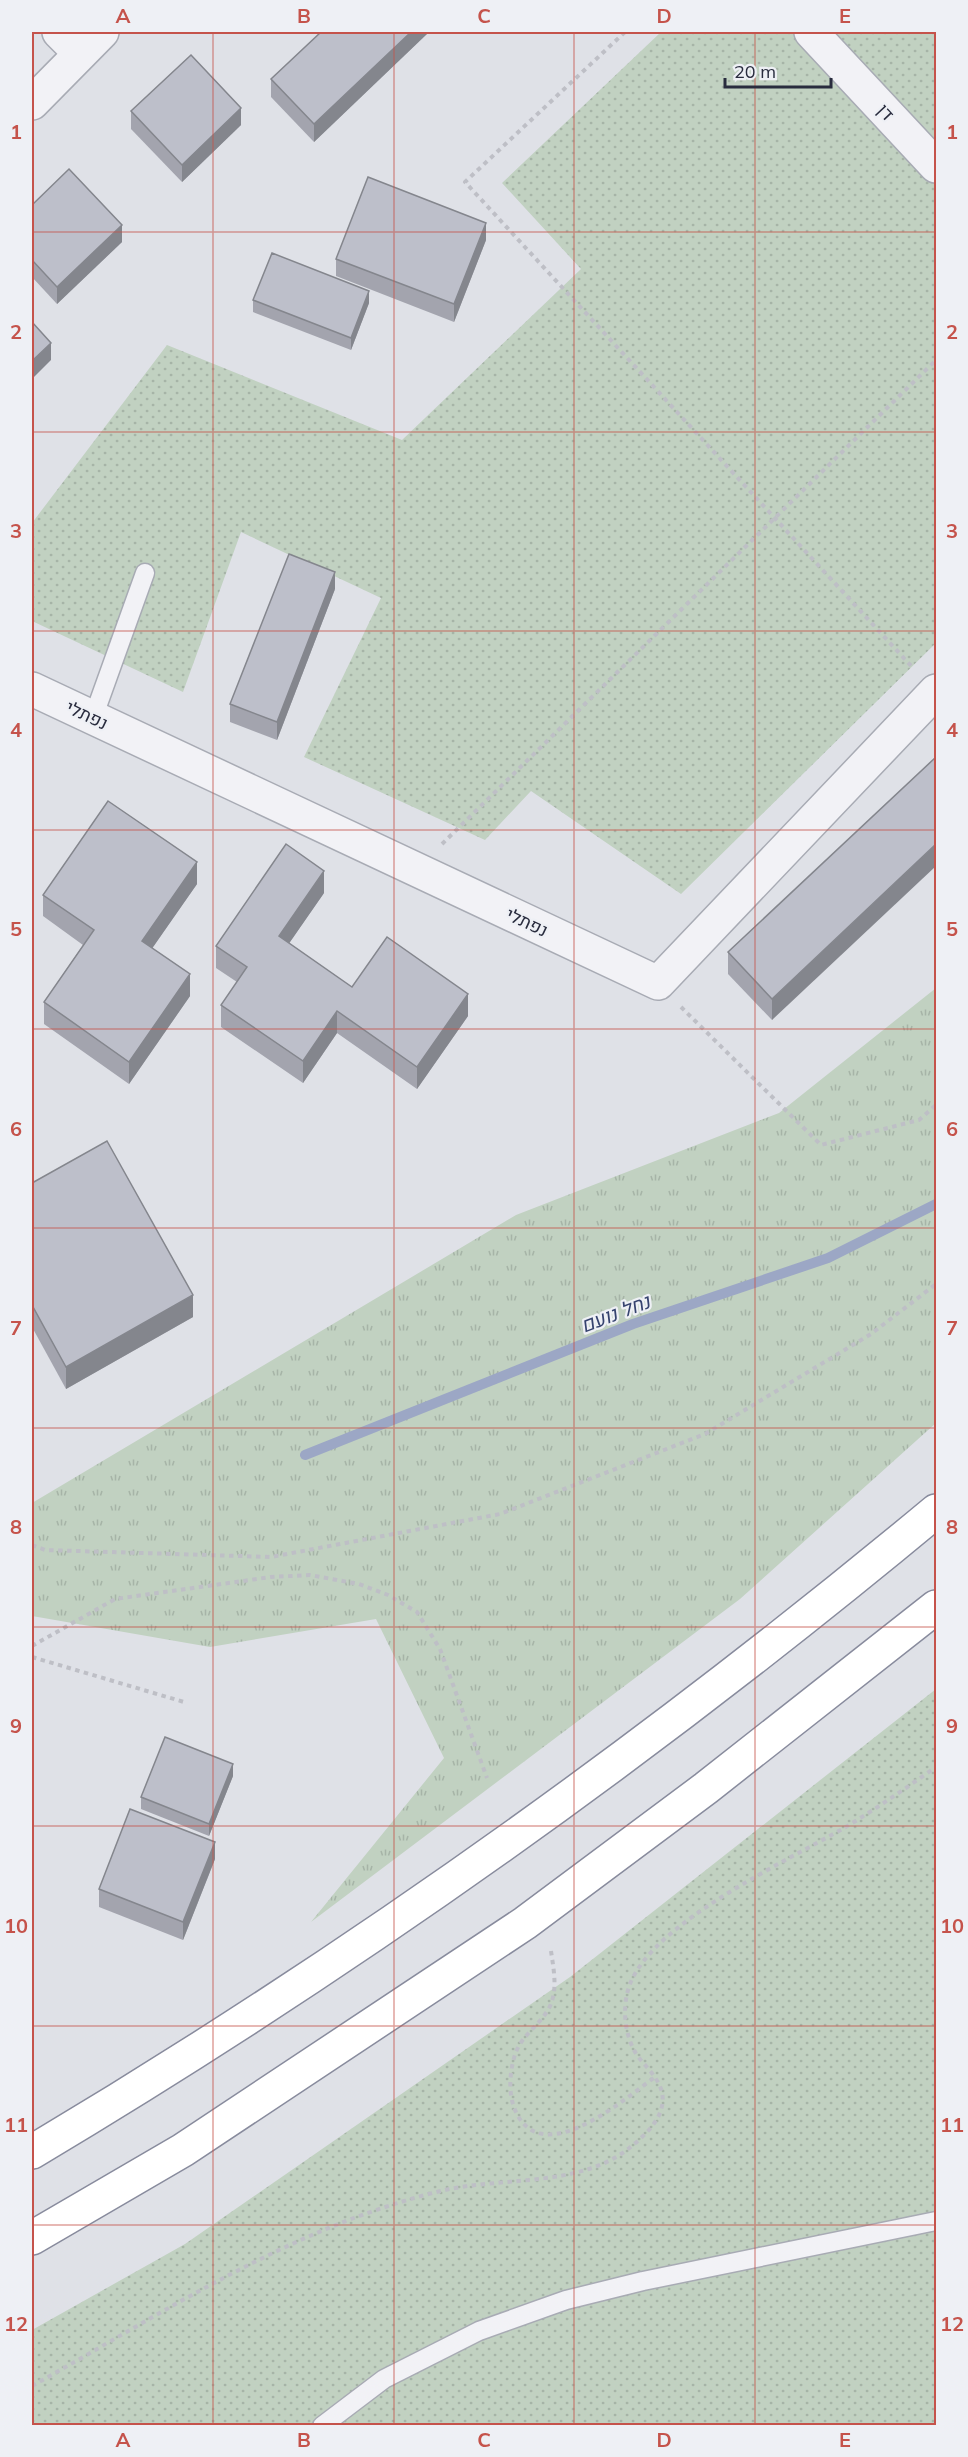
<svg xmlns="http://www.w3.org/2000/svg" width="968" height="2457" font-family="Mulish,Heebo,sans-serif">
<defs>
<pattern id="grass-dots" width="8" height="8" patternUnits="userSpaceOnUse" patternTransform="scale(1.5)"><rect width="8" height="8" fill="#c1d1c1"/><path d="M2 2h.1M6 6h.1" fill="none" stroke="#a6b4a7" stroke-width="1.8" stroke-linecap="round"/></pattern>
<pattern id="park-tufts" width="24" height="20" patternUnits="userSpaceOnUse" patternTransform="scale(1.5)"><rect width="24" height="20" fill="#c1d1c1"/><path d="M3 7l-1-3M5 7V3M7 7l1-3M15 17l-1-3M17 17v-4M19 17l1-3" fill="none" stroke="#a6b4a7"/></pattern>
</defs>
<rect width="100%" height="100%" fill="#dfe1e7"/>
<g fill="url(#grass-dots)">
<path d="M661,32H936V643L681,894L531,791L485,840L304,757L381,598L241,532L183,692L32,621V523L167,345L402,440L581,269L502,183Z"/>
<path d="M936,1689V2425H32V2330L185,2244L570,1977Z"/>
</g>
<path fill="url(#park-tufts)" d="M936,988V1423L740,1599L311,1922L444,1758L376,1619L210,1647L32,1616V1503L516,1215L779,1113Z"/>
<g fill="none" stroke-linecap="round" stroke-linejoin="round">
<path stroke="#9ca7c5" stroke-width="10" d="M305,1455L633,1324L828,1258L936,1204"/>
<defs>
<g id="lane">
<path d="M93,718L145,573"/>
<path d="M322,2426L384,2379L479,2331L566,2300L643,2281L936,2221"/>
</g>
<g id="street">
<path d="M59,32L80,53"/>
<path d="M811,32L936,166"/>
<path d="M32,103L102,32"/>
<path d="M32,689L658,983L936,691"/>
</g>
<g id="highway">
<path d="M32,2152C349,1963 652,1747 936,1511"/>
<path d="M32,2238L183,2150L525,1923L706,1788L936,1607"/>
</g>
</defs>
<use href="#lane" stroke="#a8abb4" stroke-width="21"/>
<use href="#street" stroke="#a8abb4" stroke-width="36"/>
<use href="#highway" stroke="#888b9d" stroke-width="36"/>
<g stroke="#bebfc6" stroke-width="4" stroke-dasharray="4.5 4.5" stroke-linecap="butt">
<path d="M625,32L465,182L913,668"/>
<path d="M442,844L936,360"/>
<path d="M681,1007L821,1145L919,1120L936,1105"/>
<path d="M32,1545L45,1550L271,1557L500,1514L705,1434L871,1334L936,1284"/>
<path d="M32,1646L115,1599L271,1577L310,1575L359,1584L388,1595L417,1612L440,1649L487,1778"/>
<path d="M32,1657L184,1702"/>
<path d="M551,1951C554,1972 559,1995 546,2013C535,2029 519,2038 514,2058C509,2076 508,2099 518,2116C547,2167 626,2098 655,2077"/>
<path d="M32,2386C136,2328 239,2262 351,2219C381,2208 414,2197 445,2190C502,2177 579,2187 628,2149C650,2132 675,2107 656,2079C650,2069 639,2060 634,2050C624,2031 622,2005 630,1984C654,1922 787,1861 844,1828C876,1809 906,1788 936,1767"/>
</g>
<use href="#lane" stroke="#f2f2f6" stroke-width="18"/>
<use href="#street" stroke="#f2f2f6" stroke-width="33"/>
<use href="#highway" stroke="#fff" stroke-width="33"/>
</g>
<g fill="#a3a4ae">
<path d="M321,32H429L314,142L271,97V79Z"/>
<path d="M131,111L241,125L182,182L131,129Z"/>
<path d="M32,205L122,242L57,304L32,277Z"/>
<path d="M486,240L454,322L336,276V259Z"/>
<path d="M253,300L369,303L351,350L253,312Z"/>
<path d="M335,589L277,740L230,722V704Z"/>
<path d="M936,757L772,1020L728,974V952Z"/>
<path d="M197,884L152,948L190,996L129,1084L44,1024V1002L83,945L43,916V895Z"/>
<path d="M324,893L289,943L352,987L468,1016L417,1089L337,1033L303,1083L221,1027V1005L237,982L216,968V946Z"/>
<path d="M32,1183L193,1317L66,1389L32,1327Z"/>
<path d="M233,1776L209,1836L141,1809V1797Z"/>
<path d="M215,1859L183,1940L99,1907V1889Z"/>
</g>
<g fill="#84868d">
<path d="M411,32H429L314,142V124Z"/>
<path d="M241,108V125L182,182V165Z"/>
<path d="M486,223V240L454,322V304Z"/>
<path d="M122,225V242L57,304V287Z"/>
<path d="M369,291V303L351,350V338Z"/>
<path d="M51,343V360L32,379V361Z"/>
<path d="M335,572V589L277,740V722Z"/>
<path d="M936,844V866L772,1020V999Z"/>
<path d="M197,862V884L142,963V941Z"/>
<path d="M324,871V893L279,958V936Z"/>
<path d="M190,974V996L129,1084V1062Z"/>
<path d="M468,994V1016L417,1089V1067Z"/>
<path d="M337,1011V1033L303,1083V1061Z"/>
<path d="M193,1295V1317L66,1389V1367Z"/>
<path d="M233,1764V1776L209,1836V1824Z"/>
<path d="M215,1842V1859L183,1940V1922Z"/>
</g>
<g fill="#bdbfca" stroke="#84868d" stroke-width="1.5">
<path d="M321,32H411L314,124L271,79Z"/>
<path d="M191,55L241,108L182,165L131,111Z"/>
<path d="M69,169L122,225L57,287L32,260V205Z"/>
<path d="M368,177L486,223L454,304L336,259Z"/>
<path d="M272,253L369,291L351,338L253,300Z"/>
<path d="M32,322L51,343L32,361Z"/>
<path d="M289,554L335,572L277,722L230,704Z"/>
<path d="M936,757V844L772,999L728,952Z"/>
<path d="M108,801L197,862L142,941L190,974L129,1062L44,1002L94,930L43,895Z"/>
<path d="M286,844L324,871L279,936L352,987L387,937L468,994L417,1067L337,1011L303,1061L221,1005L247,967L216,946Z"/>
<path d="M107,1141L193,1295L66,1367L32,1305V1183Z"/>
<path d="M165,1737L233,1764L209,1824L141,1797Z"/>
<path d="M130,1809L215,1842L183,1922L99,1889Z"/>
</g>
<path fill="none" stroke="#c5534b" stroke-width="1.5" stroke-opacity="0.55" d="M213,32V2426M394,32V2426M574,32V2426M755,32V2426M32,232H936M32,432H936M32,631H936M32,830H936M32,1029H936M32,1228H936M32,1428H936M32,1627H936M32,1826H936M32,2026H936M32,2225H936"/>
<g text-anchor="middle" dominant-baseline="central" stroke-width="4.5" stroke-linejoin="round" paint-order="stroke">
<g font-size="18" fill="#292c3e" stroke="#eef0f5">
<text transform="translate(886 112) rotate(47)">דן</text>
<text transform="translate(87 715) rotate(25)">נפתלי</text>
<text transform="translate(527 922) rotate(25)">נפתלי</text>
</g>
<g font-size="20" font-style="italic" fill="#36436f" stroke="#eef0f5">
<text transform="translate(615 1313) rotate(-21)">נחל נועם</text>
</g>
</g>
<rect width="968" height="2457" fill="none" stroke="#eef0f5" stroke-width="66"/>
<path d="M725 78v9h106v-9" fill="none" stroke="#292c3e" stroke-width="3"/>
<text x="734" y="78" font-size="18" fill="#292c3e" stroke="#eef0f5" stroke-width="4.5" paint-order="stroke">20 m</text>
<rect x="33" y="33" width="902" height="2391" fill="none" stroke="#c5534b" stroke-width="2"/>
<g font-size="20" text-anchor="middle" font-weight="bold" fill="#c5534b">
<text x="123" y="23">A</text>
<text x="304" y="23">B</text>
<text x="484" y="23">C</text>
<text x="664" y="23">D</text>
<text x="845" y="23">E</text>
<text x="16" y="139">1</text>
<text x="952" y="139">1</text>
<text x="16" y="339">2</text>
<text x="952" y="339">2</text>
<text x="16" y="538">3</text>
<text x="952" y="538">3</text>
<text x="16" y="737">4</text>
<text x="952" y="737">4</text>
<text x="16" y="936">5</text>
<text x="952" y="936">5</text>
<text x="16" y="1136">6</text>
<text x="952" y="1136">6</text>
<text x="16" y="1335">7</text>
<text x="952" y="1335">7</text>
<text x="16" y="1534">8</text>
<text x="952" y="1534">8</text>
<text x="16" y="1733">9</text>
<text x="952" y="1733">9</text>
<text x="16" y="1933">10</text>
<text x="952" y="1933">10</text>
<text x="16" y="2132">11</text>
<text x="952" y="2132">11</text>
<text x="16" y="2331">12</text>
<text x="952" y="2331">12</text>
<text x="123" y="2447">A</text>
<text x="304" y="2447">B</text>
<text x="484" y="2447">C</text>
<text x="664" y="2447">D</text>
<text x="845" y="2447">E</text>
</g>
</svg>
